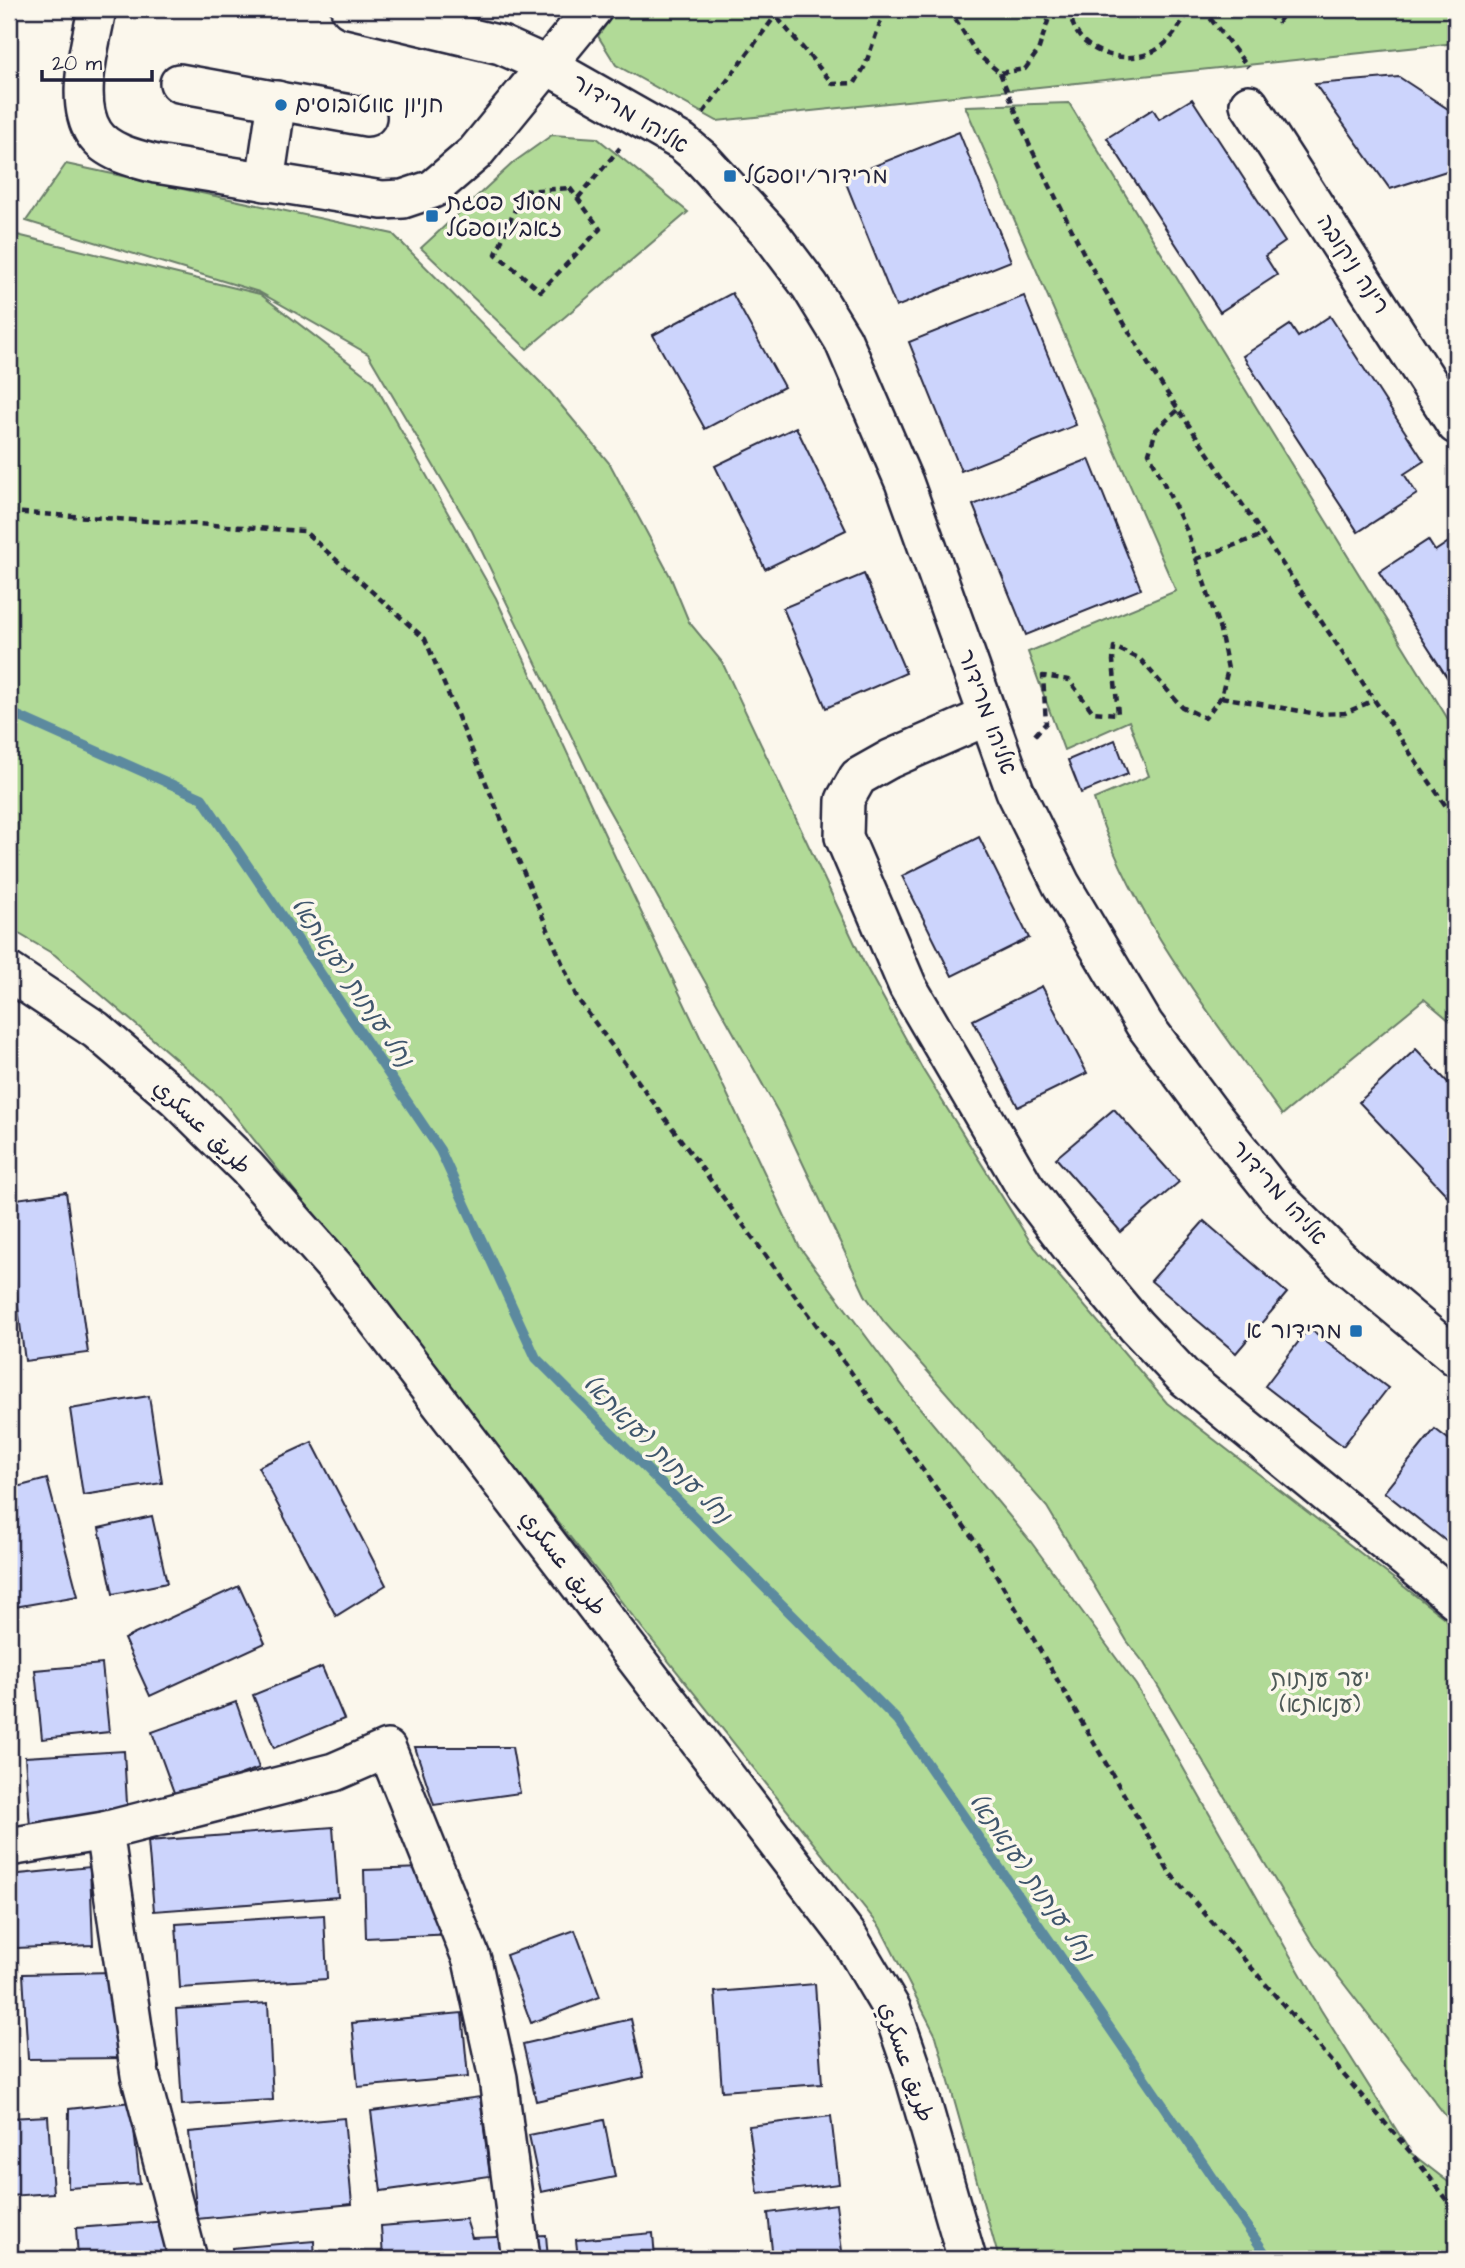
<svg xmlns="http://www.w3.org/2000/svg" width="1465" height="2268" font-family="'Architects Daughter','Playpen Sans Arabic','Playpen Sans Hebrew',sans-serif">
<rect width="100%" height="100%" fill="#fbf7ec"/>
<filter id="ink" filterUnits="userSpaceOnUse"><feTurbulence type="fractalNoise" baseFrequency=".0143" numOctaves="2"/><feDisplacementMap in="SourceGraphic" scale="14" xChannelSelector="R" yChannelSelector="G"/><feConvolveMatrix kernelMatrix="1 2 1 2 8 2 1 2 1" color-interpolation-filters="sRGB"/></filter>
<g filter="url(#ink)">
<g fill="#b1da97" stroke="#6a7e69" stroke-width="2">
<path d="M618,9H1456V43L717,121L616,65L598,36Z"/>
<path d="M1069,103L1456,732V1026L1424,999L1282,1115C1212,1016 1131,916 1094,799L1149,776L1129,721L1064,750L1028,652L1176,591L965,106Z"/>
<path d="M552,135L597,138L688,212L527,349L421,248L514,162Z"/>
<path d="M66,164L393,234L550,392L610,464L670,576L689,622L722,662L864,963L923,1070L1031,1243L1167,1403L1456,1627V2129L1314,1945L1144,1663L1127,1641L1047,1507L884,1322L865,1295L782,1119L597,789L472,531L368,354L259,292L26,221Z"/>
<path d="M9,233L260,294L373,381L496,598L616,859L799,1246L914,1401L1031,1542L1136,1685L1321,2010L1411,2153L1456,2188V2259H999L936,2036L880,1927L220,1097L55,955L9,928Z"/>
</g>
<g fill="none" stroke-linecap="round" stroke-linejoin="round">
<path stroke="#5c8a9f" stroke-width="10" d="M9,712L202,798L440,1150L536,1358L898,1721L1269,2259"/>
</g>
<g fill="#ccd4fc" stroke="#22223b" stroke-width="2">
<path d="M1399,77L1454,113L1456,119V168L1390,189L1315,84Z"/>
<path d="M1192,99L1285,242L1265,256L1277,275L1220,312L1107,138L1153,109L1159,119Z"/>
<path d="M959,132L1011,261L896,307L844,178Z"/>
<path d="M732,293L784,387L705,429L653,335Z"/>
<path d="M1024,296L1076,425L961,471L909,342Z"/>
<path d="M1330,316L1424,461L1404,474L1417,494L1358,532L1243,356L1290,325L1298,337Z"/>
<path d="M796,427L846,530L765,569L715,466Z"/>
<path d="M1089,459L1141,589L1026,635L973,505Z"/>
<path d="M1456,537V691L1379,572L1428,540L1435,551Z"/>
<path d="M864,574L906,673L826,708L783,608Z"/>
<path d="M1115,740L1128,774L1081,793L1068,760Z"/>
<path d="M979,837L1029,938L952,976L902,876Z"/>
<path d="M1042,986L1087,1073L1018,1107L973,1020Z"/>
<path d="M1416,1049L1456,1091V1205L1359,1102Z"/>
<path d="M1114,1109L1179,1182L1121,1232L1056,1158Z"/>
<path d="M66,1192L88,1353L25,1361L9,1240V1200Z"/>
<path d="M1204,1221L1287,1293L1236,1353L1151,1281Z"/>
<path d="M1309,1328L1388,1388L1343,1446L1265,1386Z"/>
<path d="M149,1396L162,1483L83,1495L70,1409Z"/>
<path d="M1435,1429L1456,1445V1549L1384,1492Z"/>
<path d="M312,1442L386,1585L336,1616L258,1467Z"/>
<path d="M47,1479L78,1596L9,1608V1489Z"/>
<path d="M152,1516L167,1583L113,1594L99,1528Z"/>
<path d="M239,1586L265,1643L150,1696L124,1639Z"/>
<path d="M102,1664L109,1732L42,1739L35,1670Z"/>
<path d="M322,1667L344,1719L274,1748L253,1695Z"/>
<path d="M236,1702L259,1768L176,1798L152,1732Z"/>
<path d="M415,1747H512L520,1793L434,1805Z"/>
<path d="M124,1751L128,1821L30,1827L25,1757Z"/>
<path d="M333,1827L338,1897L154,1911L148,1841Z"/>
<path d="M90,1867L93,1945L16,1948L9,1875Z"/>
<path d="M425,1868L454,1934L366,1938L364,1870Z"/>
<path d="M324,1915L327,1979L180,1988L176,1924Z"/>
<path d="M575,1930L600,1997L531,2023L506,1955Z"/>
<path d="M113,1972L126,2058L28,2059L23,1974Z"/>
<path d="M815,1984L822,2084L722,2091L715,1992Z"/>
<path d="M268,2003L273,2100L182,2105L176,2009Z"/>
<path d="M462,2013L468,2077L358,2087L352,2023Z"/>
<path d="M631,2019L644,2077L536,2101L523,2044Z"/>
<path d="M480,2097L490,2176L381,2191L371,2111Z"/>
<path d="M131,2102L140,2184L68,2188L69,2109Z"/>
<path d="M48,2116L53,2193L9,2196V2118Z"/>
<path d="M831,2116L839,2184L758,2194L749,2126Z"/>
<path d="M344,2118L352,2204L197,2219L189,2132Z"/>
<path d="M604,2120L615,2177L541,2192L529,2135Z"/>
<path d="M836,2204L843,2259H773L768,2213Z"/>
<path d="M466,2219L472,2238L546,2235L548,2259H383L381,2226Z"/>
<path d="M168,2221L171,2259H78L76,2228Z"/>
<path d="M653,2233L655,2259H578L576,2240Z"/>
<path d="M314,2241L315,2259H233L232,2248Z"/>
</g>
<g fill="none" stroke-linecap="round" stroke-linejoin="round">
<defs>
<g id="minor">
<path d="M97,9C91,44 73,101 94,133C106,152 135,159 156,164L382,200L403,199L433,189L475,153L593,9"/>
<path d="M350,9L501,45L548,66L682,142L702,159L770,233L810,286L843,340L904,482L1015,791L1061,884L1144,1024L1212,1115L1278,1198L1345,1264L1456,1357"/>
<path d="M179,83L367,117"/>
<path d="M1249,104L1456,425"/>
<path d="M265,182L277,100"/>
<path d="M988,716L890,759L858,777L845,800L844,837L908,987L1025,1187L1076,1254L1136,1326L1184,1377L1456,1600"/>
<path d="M9,972L96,1030L177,1099L247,1168L343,1276L848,1936L892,2010L911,2065L967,2259"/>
<path d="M104,1831L140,2075L188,2259"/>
<path d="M9,1847L104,1831L334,1772L387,1749L472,1960L498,2078L521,2259"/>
</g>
</defs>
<use href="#minor" stroke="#22223b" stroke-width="42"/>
<g stroke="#22223b" stroke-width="4.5" stroke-dasharray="7 5" stroke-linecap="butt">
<path d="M770,9L833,84L855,83L865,66L885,9"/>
<path d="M949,9L977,54L1000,73L1025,69L1038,51L1052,9"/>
<path d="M1071,9C1069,47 1115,65 1147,54C1168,47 1177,30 1188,13L1187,9"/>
<path d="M1203,9L1248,67"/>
<path d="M1257,9L1278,22L1288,9"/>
<path d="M1000,73L1029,144L1086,258L1151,369L1456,821"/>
<path d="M703,113L776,15"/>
<path d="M570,188L600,229L541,291L496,254L523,191Z"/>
<path d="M578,198L620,148"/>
<path d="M9,512L304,531L425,639L577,998L983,1552L1169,1872L1411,2153L1456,2211"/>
<path d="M1196,559L1263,535"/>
<path d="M1221,697L1317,714L1345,713L1374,700"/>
<path d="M1035,735L1046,723L1043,676L1069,680L1093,712L1118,714L1113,661L1114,647L1140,659L1182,707L1205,718L1221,697L1228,669L1220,630L1187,531L1149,453L1156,430L1178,410"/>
</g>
<use href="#minor" stroke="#fbf7ec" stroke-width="37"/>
</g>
</g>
<g fill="#1f6fb2" stroke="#fbf7ec" stroke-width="2.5">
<circle cx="281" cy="105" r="7"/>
<rect x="723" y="169" width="14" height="14" rx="3.5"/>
<rect x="425" y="209" width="14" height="14" rx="3.5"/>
<rect x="1349" y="1324" width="14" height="14" rx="3.5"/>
</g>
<g text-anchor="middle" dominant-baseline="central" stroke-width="7" stroke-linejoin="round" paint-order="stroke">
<g font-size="23" fill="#22223b" stroke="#fbf7ec" text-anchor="start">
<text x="295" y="105">חניון אוטובוסים</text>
<text x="744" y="176">מרידור/יוספטל</text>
<text x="446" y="203">מסוף פסגת<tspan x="446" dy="26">זאב/יוספטל</tspan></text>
<text x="1342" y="1331" text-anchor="end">מרידור א</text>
</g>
<g font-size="23" fill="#22223b" stroke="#fbf7ec">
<text transform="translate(630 114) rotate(31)">אליהו מרידור</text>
<text transform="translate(1353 264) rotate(57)">רינה ניקובה</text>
<text transform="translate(987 712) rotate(70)">אליהו מרידור</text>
<text transform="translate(202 1127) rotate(44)">طريق عسكري</text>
<text transform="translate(1279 1193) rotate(48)">אליהו מרידור</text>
<text transform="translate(563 1563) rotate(53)">طريق عسكري</text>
<text transform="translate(906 2062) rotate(71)">طريق عسكري</text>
</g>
<g font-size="23" fill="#4d5957" stroke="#fbf7ec">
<text x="1320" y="1679">יער ענתות<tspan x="1320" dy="26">(ענאתא)</tspan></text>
</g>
<g font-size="24" font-style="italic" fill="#3f566d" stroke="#fbf7ec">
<text transform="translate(352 983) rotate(56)">נחל ענתות (ענאתא)</text>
<text transform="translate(657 1450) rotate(45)">נחל ענתות (ענאתא)</text>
<text transform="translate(1031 1878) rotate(55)">נחל ענתות (ענאתא)</text>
</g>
</g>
<rect width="1465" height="2268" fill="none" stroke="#fbf7ec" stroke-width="35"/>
<rect x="18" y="18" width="1430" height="2233" fill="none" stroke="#22223b" stroke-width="2.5" filter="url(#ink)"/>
<path d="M42 70v10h110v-10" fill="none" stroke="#22223b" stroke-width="3.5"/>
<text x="52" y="70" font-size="21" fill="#22223b" stroke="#fbf7ec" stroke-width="5" paint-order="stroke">20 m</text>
</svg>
